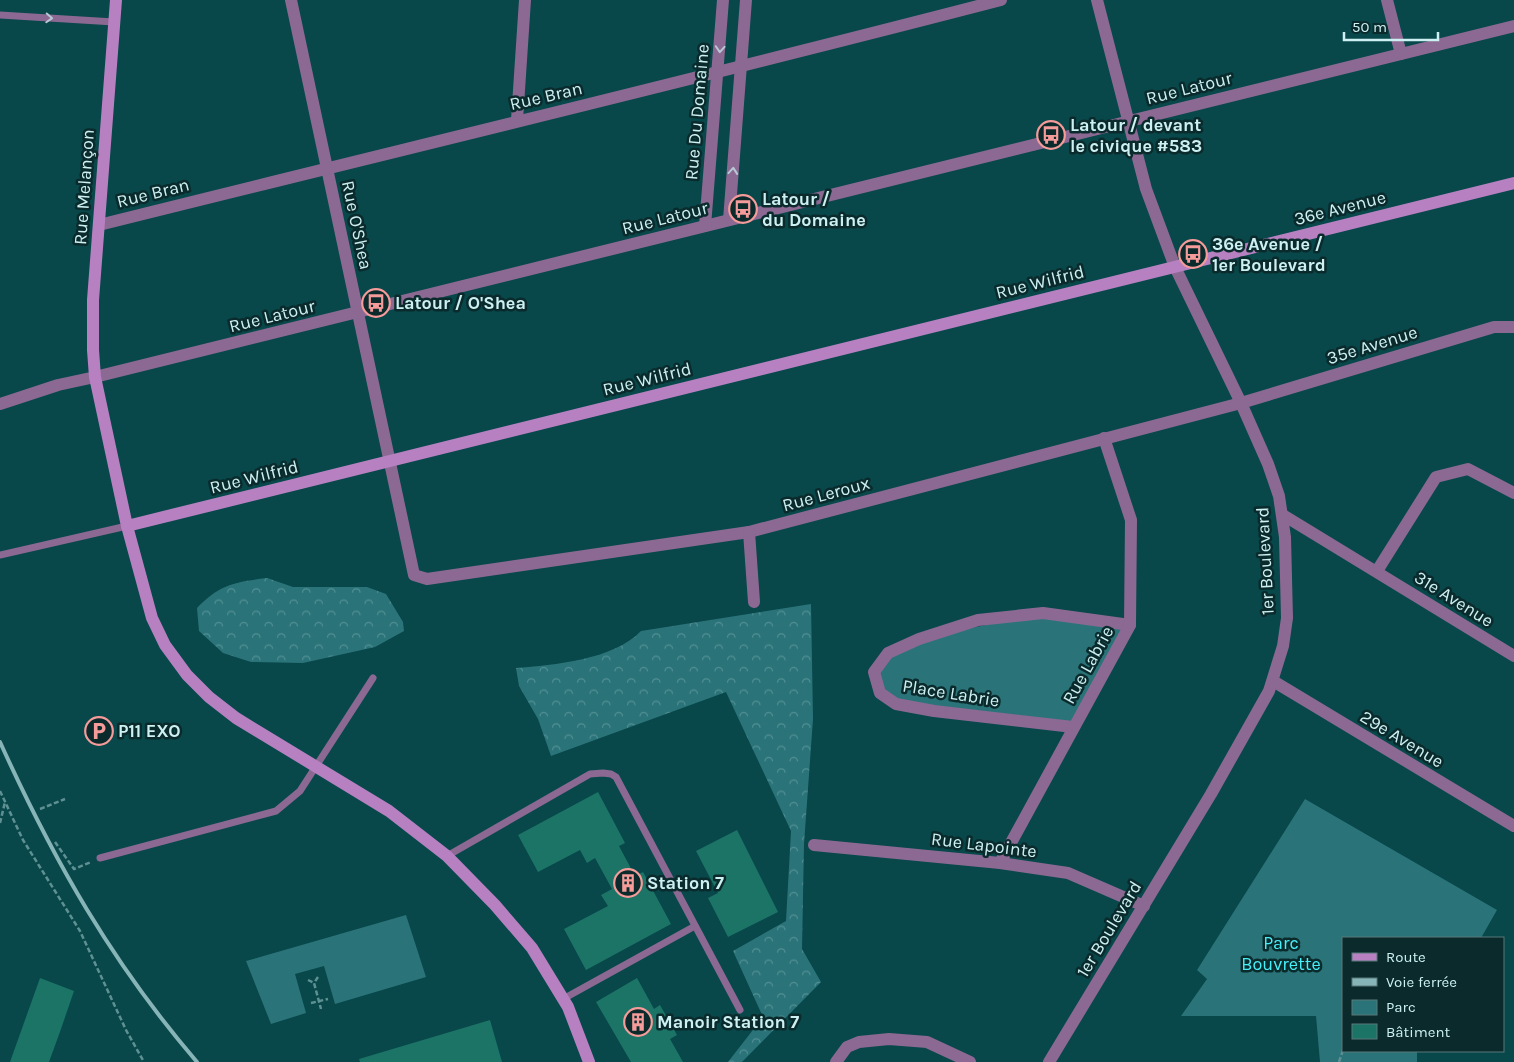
<svg xmlns="http://www.w3.org/2000/svg" width="1514" height="1062" font-family="Karla,sans-serif">
<defs>
<pattern id="forest-crowns" width="20" height="18" patternUnits="userSpaceOnUse" patternTransform="scale(1.25)"><rect width="20" height="18" fill="#2a7479"/><path d="M2 6a3 3 0 1 1 6 0M12 15a3 3 0 1 1 6 0" fill="none" stroke="#528f93"/></pattern>
</defs>
<rect width="100%" height="100%" fill="#08474a"/>
<g fill="url(#forest-crowns)">
<path d="M267,578L293,587H367L386,594L403,622L404,631L375,647L303,663L251,662L223,653L199,631L197,608C220,584 235,582 267,578Z"/>
<path d="M811,604L813,719L804,844L802,949L821,982L742,1062H728L763,1017L733,951L786,921L791,831L726,692L551,756L538,719L519,686L516,668C554,665 613,660 641,631Z"/>
</g>
<g fill="#2a7479">
<path d="M1043,613L1130,625L1073,727L934,711L880,693L874,672L888,653L919,639Z"/>
<path d="M1305,799L1497,910L1481,938H1343V1051H1417V1062H1320L1316,1016H1181L1207,979L1197,970Z"/>
<path d="M406,915L426,977L335,1004L324,966L295,974L306,1013L271,1024L246,961Z"/>
</g>
<g fill="#1c7467">
<path d="M598,792L625,843L619,846L635,876L643,872L671,924L586,970L564,929L608,906L601,895L612,889L595,858L587,863L580,850L538,872L518,835Z"/>
<path d="M737,830L778,912L728,937L708,898L718,893L696,851Z"/>
<path d="M40,978L74,991L61,1029L49,1062H10Z"/>
<path d="M637,978L654,1009L660,1005L677,1035L670,1039L683,1062H631L596,1002Z"/>
<path d="M490,1020L502,1062H360L359,1059Z"/>
</g>
<g fill="none" stroke-linecap="round" stroke-linejoin="round">
<g stroke="#5f9194" stroke-width="2.5" stroke-dasharray="5 2.5" stroke-linecap="butt">
<path d="M0,791L23,840L80,931L126,1030L144,1062"/>
<path d="M40,809L65,799"/>
<path d="M0,823L5,802"/>
<path d="M55,842L74,869L91,862"/>
<path d="M318,977L314,983L321,1009"/>
<path d="M308,980L314,983"/>
<path d="M311,1003L328,999"/>
<path d="M1339,1062L1343,1050"/>
</g>
<g stroke="#8b6992" stroke-width="7">
<path d="M0,15L114,22"/>
<path d="M0,555L127,526"/>
<path d="M447,856L590,774L603,773L611,774L616,777L740,1010"/>
<path d="M100,858L276,811L300,791L373,678"/>
<path d="M563,999L695,926"/>
</g>
<g stroke="#8b6992" stroke-width="12">
<path d="M291,0L414,575L427,579L749,532L1241,403L1494,327H1514"/>
<path d="M1387,0L1401,54"/>
<path d="M517,120L525,0"/>
<path d="M729,220L746,0"/>
<path d="M99,225C400,150 701,78 1001,0"/>
<path d="M705,226L723,0"/>
<path d="M0,404L58,385L95,377L1514,26"/>
<path d="M1283,515L1514,656"/>
<path d="M749,532L754,602"/>
<path d="M1377,571L1436,477L1468,469L1514,493"/>
<path d="M1273,681L1514,826"/>
<path d="M1073,727L934,711L896,704L880,693L874,672L888,653L919,639L978,620L1043,613L1130,625"/>
<path d="M814,845L1000,863L1068,873L1144,906"/>
<path d="M1000,863L1130,625L1131,520L1104,438"/>
<path d="M836,1062L847,1047L859,1042L889,1039L927,1042L970,1062"/>
<path d="M1049,1062L1211,794L1269,691L1283,646L1287,618L1285,537L1279,496L1268,464L1241,403L1175,267L1146,189L1097,0"/>
</g>
<g stroke="#b680c1" stroke-width="12">
<path d="M116,0L93,300V350L95,377L127,526L152,618L165,645L187,675L209,697L236,718L389,811L447,856L495,905L532,948L568,1007L589,1062"/>
<path d="M127,526L1514,183"/>
</g>
<path stroke="#87b4b7" stroke-width="4" d="M0,742C54,861 112,963 197,1062"/>
</g>
<defs><path id="oneway-chevron" d="M-2-3.5L2.5 0L-2 3.5" fill="none" stroke-width="1.6" stroke-linecap="round" stroke-linejoin="round" transform="scale(1.25)"/></defs>
<g stroke="#b9c8d5">
<use href="#oneway-chevron" transform="translate(49 18) rotate(3)"/>
<use href="#oneway-chevron" transform="translate(720 49) rotate(94)"/>
<use href="#oneway-chevron" transform="translate(733 171) rotate(-85)"/>
</g>
<defs>
<symbol id="bus-ring" viewBox="-11 -11 22 22"><circle r="9.5" fill="#0a2a2c" stroke="#f59b9a" stroke-width="1.5"/><path d="M-5-6H5V4H4V6H2V4H-2V6H-4V4H-5ZM-3.5-4V0h7V-4ZM-3.5 1.2v1.5H-2V1.2ZM2 1.2v1.5H3.5V1.2Z" fill="#f59b9a"/></symbol>
<symbol id="parking-ring" viewBox="-11 -11 22 22"><circle r="9.5" fill="#0a2a2c" stroke="#f59b9a" stroke-width="1.5"/><path d="M-3.5-5.5H1a3.5 3.5 0 0 1 0 7H-1V5.5H-3.5ZM-1-3.4V-.6H.8a1.4 1.4 0 0 0 0-2.8Z" fill="#f59b9a"/></symbol>
<symbol id="building-ring" viewBox="-11 -11 22 22"><circle r="9.5" fill="#0a2a2c" stroke="#f59b9a" stroke-width="1.5"/><path d="M-4-6H4V6H1V3H-1V6H-4ZM-2.5-4.3h1.7v1.8h-1.7ZM.8-4.3h1.7v1.8H.8ZM-2.5-1h1.7V.8h-1.7ZM.8-1h1.7V.8H.8Z" fill="#f59b9a"/></symbol>
</defs>
<g fill-rule="evenodd">
<use href="#bus-ring" x="1035" y="119" width="32" height="32"/>
<use href="#bus-ring" x="727" y="193" width="32" height="32"/>
<use href="#bus-ring" x="1177" y="238" width="32" height="32"/>
<use href="#bus-ring" x="360" y="287" width="32" height="32"/>
<use href="#parking-ring" x="83" y="715" width="32" height="32"/>
<use href="#building-ring" x="612" y="867" width="32" height="32"/>
<use href="#building-ring" x="622" y="1006" width="32" height="32"/>
</g>
<g text-anchor="middle" dominant-baseline="central" stroke-width="5" stroke-linejoin="round" paint-order="stroke">
<g font-size="18" fill="#cdf0f2" stroke="#0a2a2c">
<text transform="translate(1189 88) rotate(-14)">Rue Latour</text>
<text transform="translate(546 96) rotate(-13)">Rue Bran</text>
<text transform="translate(697 112) rotate(-85)">Rue Du Domaine</text>
<text transform="translate(84 187) rotate(-86)">Rue Melançon</text>
<text transform="translate(153 193) rotate(-14)">Rue Bran</text>
<text transform="translate(1340 208) rotate(-14)">36e Avenue</text>
<text transform="translate(665 218) rotate(-14)">Rue Latour</text>
<text transform="translate(357 225) rotate(78)">Rue O'Shea</text>
<text transform="translate(1040 282) rotate(-14)">Rue Wilfrid</text>
<text transform="translate(272 316) rotate(-14)">Rue Latour</text>
<text transform="translate(1372 345) rotate(-17)">35e Avenue</text>
<text transform="translate(647 379) rotate(-14)">Rue Wilfrid</text>
<text transform="translate(254 477) rotate(-14)">Rue Wilfrid</text>
<text transform="translate(826 494) rotate(-15)">Rue Leroux</text>
<text transform="translate(1265 561) rotate(-93)">1er Boulevard</text>
<text transform="translate(1454 599) rotate(32)">31e Avenue</text>
<text transform="translate(1088 665) rotate(-61)">Rue Labrie</text>
<text transform="translate(951 693) rotate(9)">Place Labrie</text>
<text transform="translate(1402 739) rotate(31)">29e Avenue</text>
<text transform="translate(984 845) rotate(7)">Rue Lapointe</text>
<text transform="translate(1109 929) rotate(-59)">1er Boulevard</text>
</g>
<g font-size="18" font-weight="bold" fill="#cdf0f2" stroke="#0a2a2c" text-anchor="start">
<text x="1070" y="125">Latour / devant<tspan x="1070" dy="21">le civique #583</tspan></text>
<text x="762" y="199">Latour /<tspan x="762" dy="21">du Domaine</tspan></text>
<text x="1212" y="244">36e Avenue /<tspan x="1212" dy="21">1er Boulevard</tspan></text>
<text x="395" y="303">Latour / O'Shea</text>
<text x="118" y="731">P11 EXO</text>
<text x="647" y="883">Station 7</text>
<text x="657" y="1022">Manoir Station 7</text>
</g>
<g font-size="18" fill="#47f0f9" stroke="#0a2a2c">
<text x="1281" y="943">Parc<tspan x="1281" dy="21">Bouvrette</tspan></text>
</g>
</g>
<rect x="1342" y="937" width="162" height="115" fill="#0a2a2c" stroke="#58797b"/>
<rect x="1352" y="953" width="25" height="8" fill="#b680c1" stroke="#58797b"/>
<text x="1386" y="962" font-size="15" fill="#cdf0f2">Route</text>
<rect x="1352" y="978" width="25" height="8" fill="#87b4b7" stroke="#58797b"/>
<text x="1386" y="987" font-size="15" fill="#cdf0f2">Voie ferrée</text>
<rect x="1352" y="1000" width="25" height="15" fill="#2a7479" stroke="#58797b"/>
<text x="1386" y="1012" font-size="15" fill="#cdf0f2">Parc</text>
<rect x="1352" y="1024" width="25" height="15" fill="#1c7467" stroke="#58797b"/>
<text x="1386" y="1037" font-size="15" fill="#cdf0f2">Bâtiment</text>
<path d="M1344 32v8h94v-8" fill="none" stroke="#cdf0f2" stroke-width="2.5"/>
<text x="1352" y="32" font-size="15" fill="#cdf0f2" stroke="#0a2a2c" stroke-width="4" paint-order="stroke">50 m</text>
</svg>
